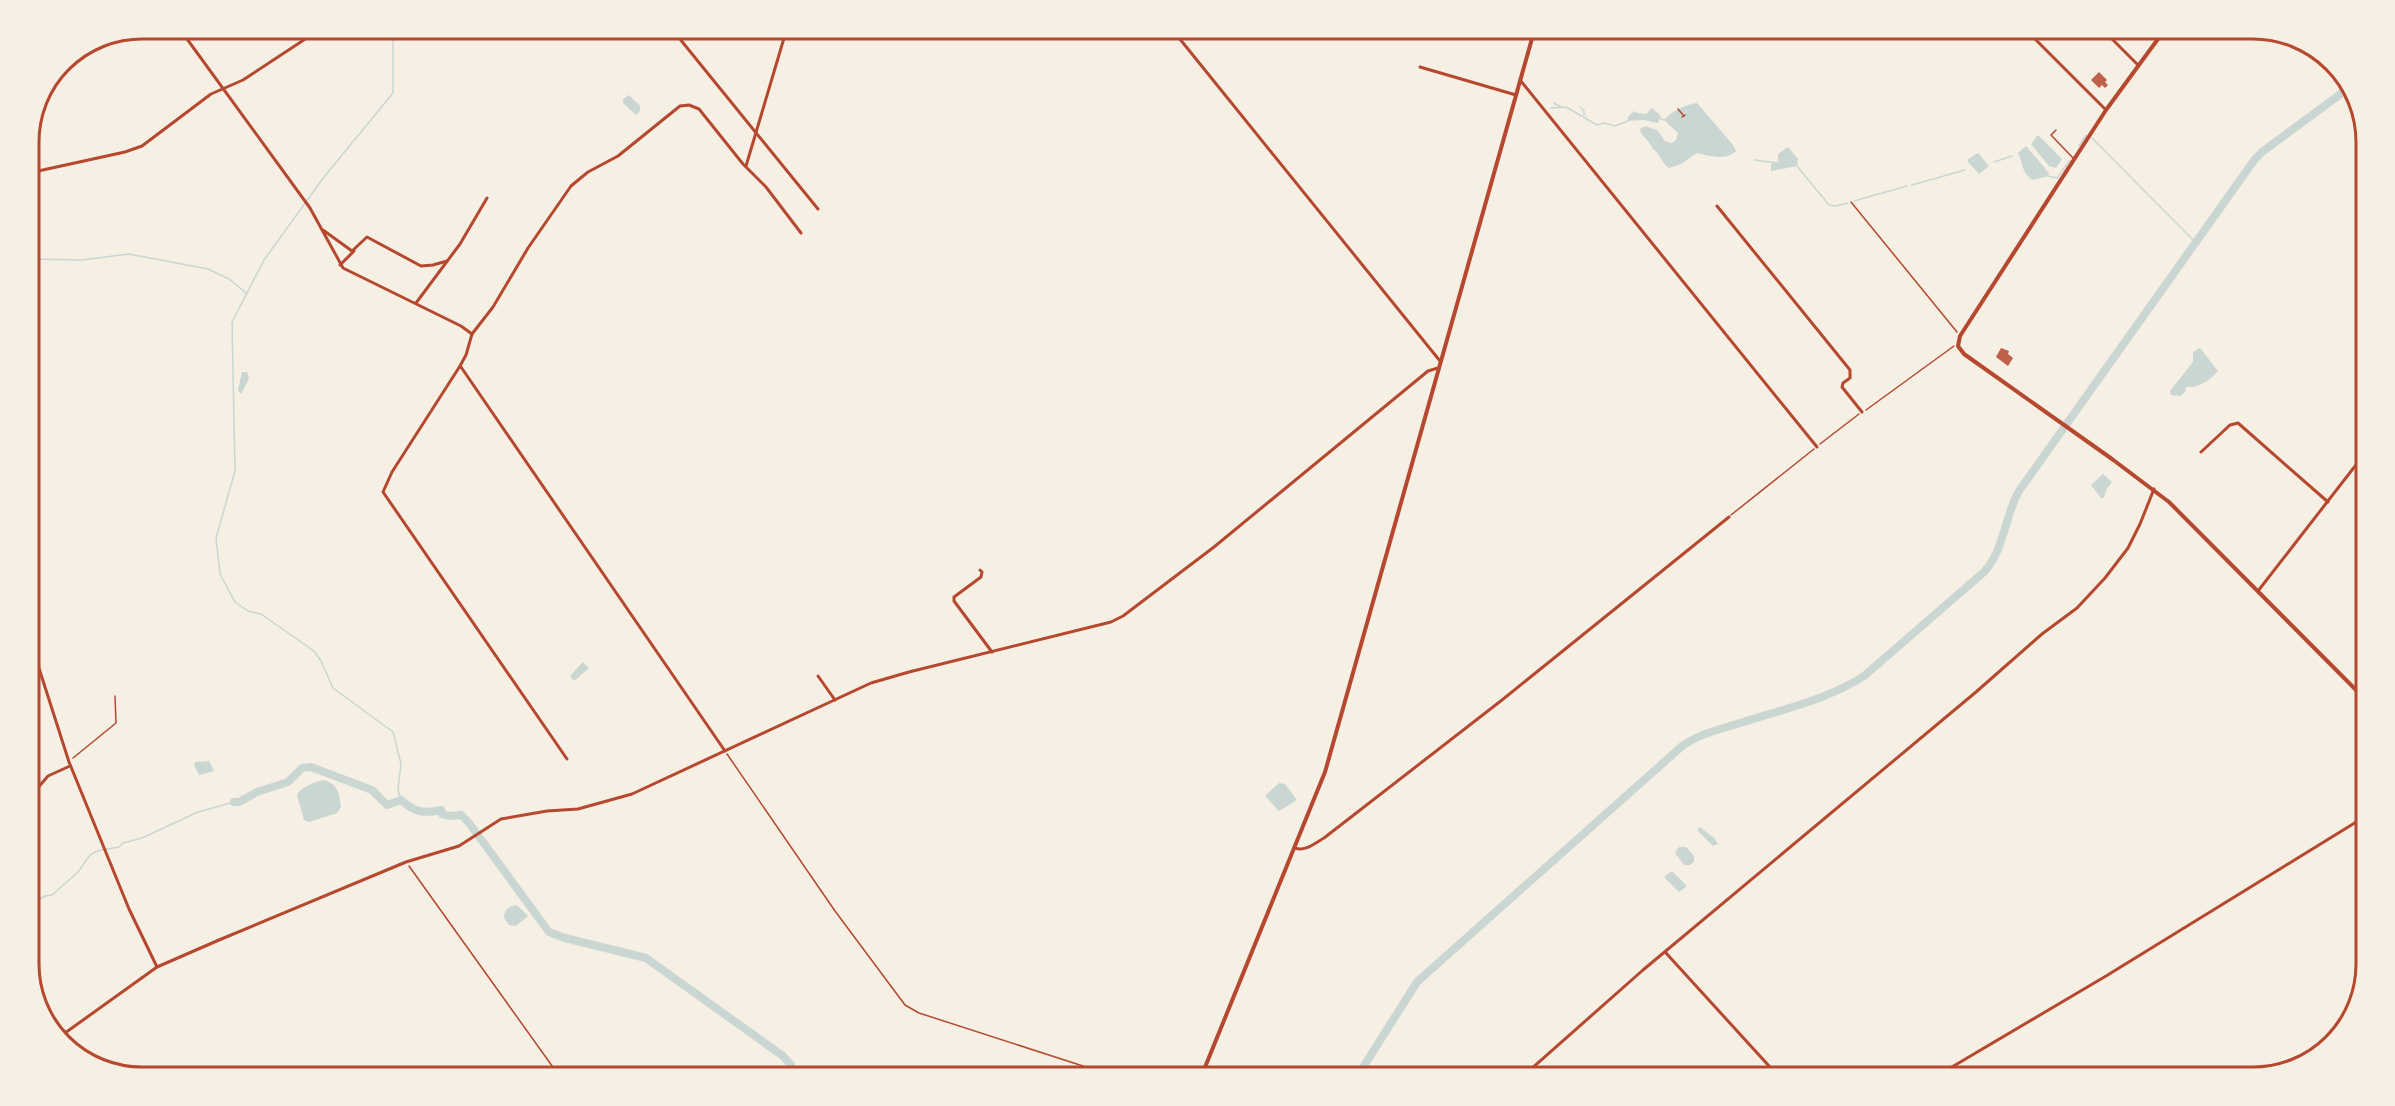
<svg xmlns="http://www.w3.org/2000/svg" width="2395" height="1106" font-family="Raleway,sans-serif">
<rect width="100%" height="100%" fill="#f6efe4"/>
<g fill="#c9d6d2">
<path d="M629,95L640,106V111L636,115L623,103V99Z"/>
<path d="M1697,103L1733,145L1736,151C1726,161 1709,156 1697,153L1681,164L1669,168C1661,163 1661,154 1653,149C1649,140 1641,136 1640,129L1645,126L1657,130L1665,141L1672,143L1676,140L1678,133L1664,120C1671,112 1686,104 1697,103Z"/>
<path d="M1652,108L1661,116L1658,123L1644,120L1628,121V117L1634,111L1637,113L1646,114Z"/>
<path d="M2038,135L2062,159L2056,168L2049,166L2031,144Z"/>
<path d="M2026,146L2049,173L2048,176L2033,180C2021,173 2023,162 2018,153Z"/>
<path d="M1788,147L1798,159L1797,166L1771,171V164L1778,162V154Z"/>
<path d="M1978,153L1989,166L1979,174L1968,162V159Z"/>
<path d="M2200,348L2218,371C2209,381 2198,388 2186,387L2185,392L2180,396L2171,395L2170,391L2193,362V352Z"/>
<path d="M242,372H247L249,379L241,394L238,390Z"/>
<path d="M2103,474L2112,482L2106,490L2104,498H2101L2091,485Z"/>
<path d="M583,662L589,668L574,681L570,676Z"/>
<path d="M209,761L214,771L199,775L194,765L195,762Z"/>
<path d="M324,780C338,784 339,793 341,807L337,813L309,822L304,820L297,795C300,788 316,781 324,780Z"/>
<path d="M1279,783L1285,784L1297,800L1279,811L1265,796Z"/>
<path d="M1700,827L1715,839L1718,844L1713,846L1697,830Z"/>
<path d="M1679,847H1686L1694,856V862L1690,865H1684L1675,853Z"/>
<path d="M1672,871L1687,886L1679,892L1664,877Z"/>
<path d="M517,905L528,916L516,926L509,925L504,918C504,910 509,906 517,905Z"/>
</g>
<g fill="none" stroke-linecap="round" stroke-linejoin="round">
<g stroke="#c9d6d2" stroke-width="1.5">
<path d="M393,40L541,28"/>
<path d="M1554,103L1561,107"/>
<path d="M1580,107L1584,111V115"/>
<path d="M1551,108L1566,107L1597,125L1604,123L1615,126L1628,121"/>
<path d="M1661,119L1664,120"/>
<path d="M2092,138L2196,243"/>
<path d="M2079,146L2086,135"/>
<path d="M1755,160L1777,163"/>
<path d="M1994,162L2012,156"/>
<path d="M1797,166L1829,205L1835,206L1848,203"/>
<path d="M2048,176L2057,178L2070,160"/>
<path d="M1912,185L1965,170"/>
<path d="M1854,201L1907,186"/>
<path d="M29,259L82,260L129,254L208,269L229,279L246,293"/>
<path d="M401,800L398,790L401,764L393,732L333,688L321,661L314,651L261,614L248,611L235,602L220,574L216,538L235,471L232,322L264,260L324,177L393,93V40L403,28"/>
<path d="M29,905L45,896L52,895L78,872L90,855L97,851L119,847L123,843L142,838L198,812L234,802"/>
</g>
<g stroke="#c9d6d2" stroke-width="8">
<path d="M234,802H239L257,792L288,782L302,768L311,767L372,790L387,805L401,800C414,812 424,814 441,810L442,814L449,816L461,815L469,823L549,932L565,938L646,958L783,1056L791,1065L792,1077"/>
<path d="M1357,1077L1417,982L1681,747C1698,734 1718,730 1737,724C1780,710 1827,700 1864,676L1984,572C2005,549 2004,517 2019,491L2255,159L2262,152L2350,87"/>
</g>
</g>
<g fill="#bf614a">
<path d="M2099,72L2107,80L2105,82L2108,85L2105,88L2102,85L2099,88L2091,80Z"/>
<path d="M2001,348L2009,351L2008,354L2013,358L2008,366L1996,357Z"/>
</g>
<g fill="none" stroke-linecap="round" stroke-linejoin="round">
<g stroke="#b5482f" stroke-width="1.5">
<path d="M1678,109L1684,116"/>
<path d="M1682,117L1685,115"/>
<path d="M1851,202L1957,332"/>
<path d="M1866,410L1954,346"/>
<path d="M1820,444L1859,414"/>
<path d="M1731,515L1814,449"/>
<path d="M727,754L835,911L905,1005L919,1013L1117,1077"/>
<path d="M73,758L116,723L115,696"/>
<path d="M409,866L560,1077"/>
</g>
<path stroke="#b5482f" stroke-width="1.5" d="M2056,130L2051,135L2074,159"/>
<g stroke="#b5482f" stroke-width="3">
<path d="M179,28L310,208L343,268L461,326L472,334L466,355L460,366L392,472L383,492L567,759"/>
<path d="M671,28L818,209"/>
<path d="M1171,28L1440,361"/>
<path d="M2024,28L2106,110"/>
<path d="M2101,28L2138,65"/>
<path d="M1420,67L1516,95"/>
<path d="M1520,80L1817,447"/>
<path d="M746,166L787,28"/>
<path d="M29,173L125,152L142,146L211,94L243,80L322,28"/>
<path d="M1717,206L1850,370V378L1843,383L1842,387L1862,412"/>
<path d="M323,230L352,251L367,237L421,266L433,265L447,261"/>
<path d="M340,265L354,251"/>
<path d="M416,303L460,244L487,198"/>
<path d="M472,334L493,307L528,248L571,186L588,172L618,156L680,106L689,105L699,109L743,164L766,187L801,233"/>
<path d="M461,367L725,751"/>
<path d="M2201,452L2230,425L2238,423L2328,502"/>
<path d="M980,570L982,572L981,577L954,597V601L992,652"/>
<path d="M2258,591L2366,452"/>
<path d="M29,637L69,762L129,909L157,967"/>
<path d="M818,676L835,700"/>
<path d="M29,798L48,776L70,766"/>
<path d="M1295,848C1305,852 1315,843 1324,838L1502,700L1729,517"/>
<path d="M1666,953L1779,1077"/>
<path d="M58,1038L157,967L219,940L406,862L459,846L501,819L547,811L578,809L632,794L871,683L909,672L1111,622L1123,616L1214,547L1428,371L1438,368"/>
<path d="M1522,1077L1643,970L1976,692L2042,634L2077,608L2105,578L2128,548L2140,524L2154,489"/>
<path d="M1935,1077L2106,976L2366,816"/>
</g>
<path stroke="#b5482f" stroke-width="4" d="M2166,28L2106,110L1960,336L1958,346L1964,354L2112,459L2169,502L2366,700"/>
<path stroke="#b5482f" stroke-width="4" d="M1201,1077L1325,772L1535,28"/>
</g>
<path d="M0 0H2395V1106H0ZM142 39H2253A103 103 0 0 1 2356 142V964A103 103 0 0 1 2253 1067H142A103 103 0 0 1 39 964V142A103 103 0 0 1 142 39Z" fill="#f6efe4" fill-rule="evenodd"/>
<path fill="none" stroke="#b5482f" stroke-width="3" d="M142 39H2253A103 103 0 0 1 2356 142V964A103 103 0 0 1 2253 1067H142A103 103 0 0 1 39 964V142A103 103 0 0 1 142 39Z"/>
</svg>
